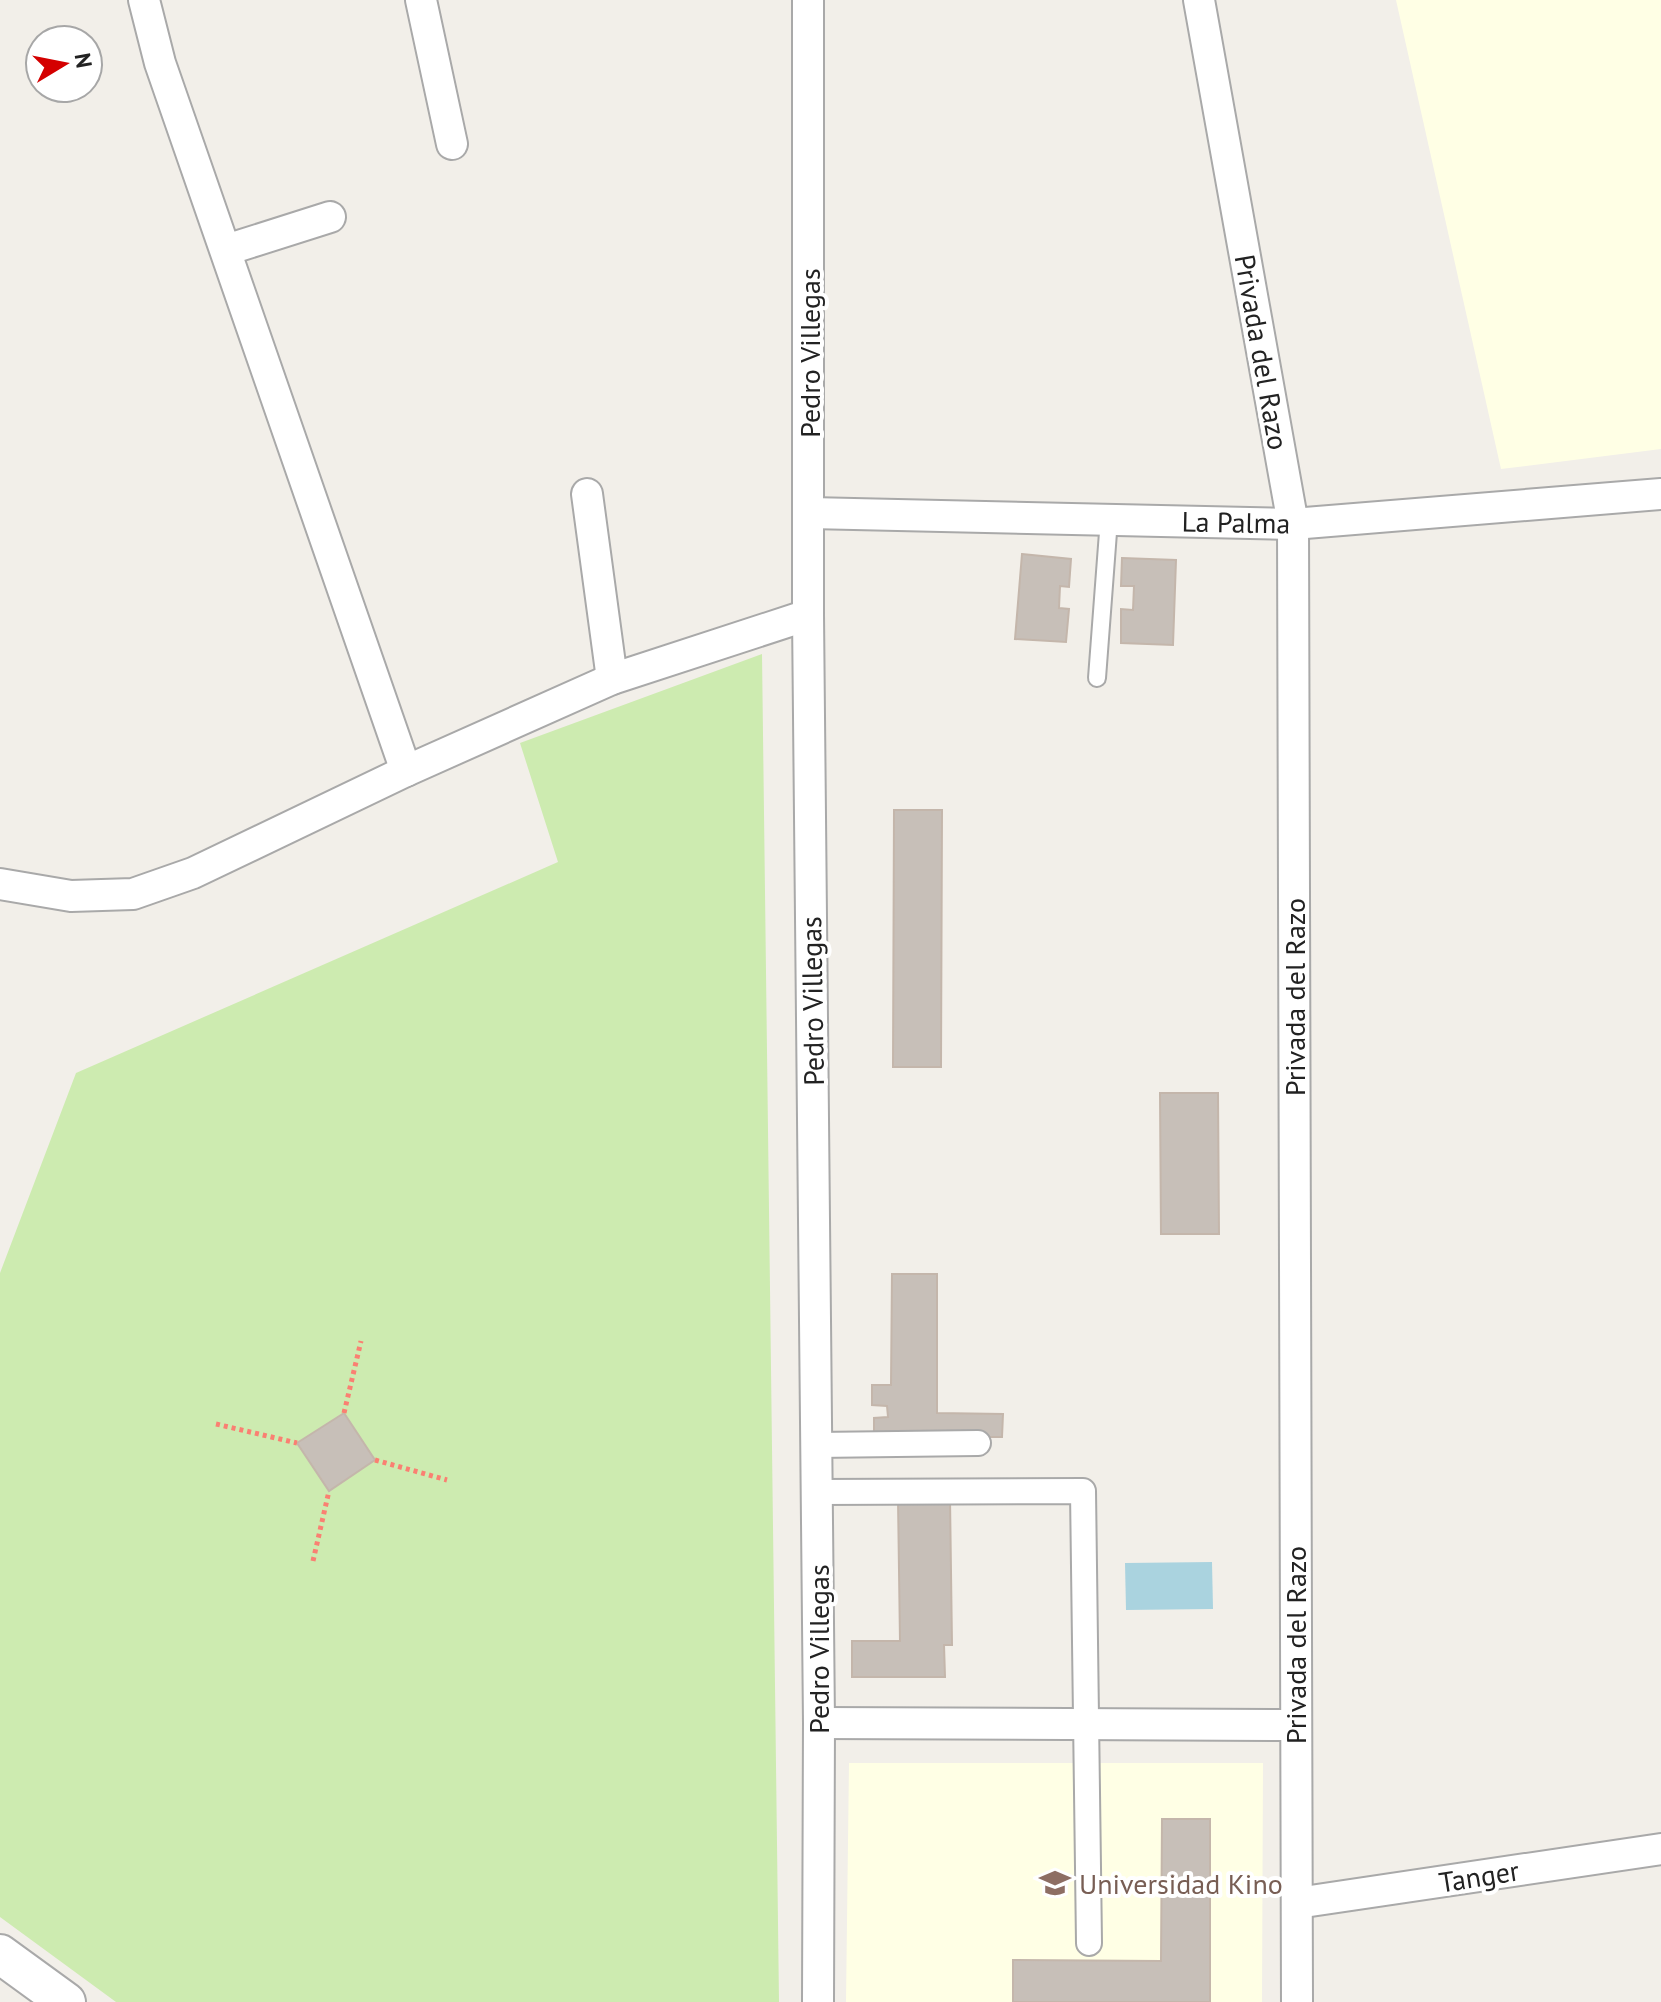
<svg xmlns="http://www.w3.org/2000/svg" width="1661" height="2002" font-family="'PT Sans',sans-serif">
<rect width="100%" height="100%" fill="#f2efe9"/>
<g fill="#ffffe5">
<path d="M1396,0H1661V449L1501,469Z"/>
<path d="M849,1763H1263L1262,2002H846Z"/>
</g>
<path fill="#cdebb0" d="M762,654L779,2002H116L0,1917V1273L76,1073L558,862L520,743Z"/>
<path fill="#aad3df" d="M1212,1562L1213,1609L1126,1610L1125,1563Z"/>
<g fill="#c7bfb8" stroke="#c4b6ab" stroke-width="2">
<path d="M1022,554L1071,559L1069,587L1060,586L1059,608L1069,609L1066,642L1015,639Z"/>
<path d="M1122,558L1176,560L1173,645L1121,643V609L1133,610L1134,586H1121Z"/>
<path d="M894,810H942L941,1067H893Z"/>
<path d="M1160,1093H1218L1219,1234H1161Z"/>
<path d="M892,1274H937V1413L1003,1414L1002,1437H874V1418L888,1417L887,1406L872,1405V1385H891Z"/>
<path d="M344,1413L375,1460L329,1491L297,1443Z"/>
<path d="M950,1498L952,1645H944L945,1677H852V1641H900L898,1499Z"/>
<path d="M1162,1819H1210V2002H1013V1960L1161,1961Z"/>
</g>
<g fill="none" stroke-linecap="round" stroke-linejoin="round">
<defs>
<path id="service" d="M1097,678L1109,519"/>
<g id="pedestrian">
<path d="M816,1445L978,1443"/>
<path d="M817,1492L1083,1491L1089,1943"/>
</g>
<g id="minor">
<path d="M144,0L160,63L406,771"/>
<path d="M421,0L452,144"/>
<path d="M808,0V615L819,1723L818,2002"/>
<path d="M1199,0L1293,524L1297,2002"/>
<path d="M226,250L330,217"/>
<path d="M587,494L612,679"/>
<path d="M810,513L1293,524L1661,494"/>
<path d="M0,884L71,896L133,894L193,873L406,771L612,679L808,615"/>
<path d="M819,1723L1295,1725"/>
<path d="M1297,1903L1661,1849"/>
</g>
<path id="tertiary" d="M0,1954L66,2002"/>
</defs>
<use href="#service" stroke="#a9a9a9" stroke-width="20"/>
<use href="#pedestrian" stroke="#a9a9a9" stroke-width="28"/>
<use href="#minor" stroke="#a9a9a9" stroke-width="34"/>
<use href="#tertiary" stroke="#a9a9a9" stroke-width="42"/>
<g stroke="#fa8072" stroke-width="5" stroke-dasharray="4 4" stroke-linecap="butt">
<path d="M344,1413L361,1341"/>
<path d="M216,1424L297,1443"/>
<path d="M375,1460L447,1480"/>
<path d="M313,1561L329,1491"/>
</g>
<use href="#service" stroke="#fff" stroke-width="16"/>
<use href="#pedestrian" stroke="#fff" stroke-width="24"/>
<use href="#minor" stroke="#fff" stroke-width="30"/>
<use href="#tertiary" stroke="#fff" stroke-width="38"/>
</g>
<defs>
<symbol id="university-bare" viewBox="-9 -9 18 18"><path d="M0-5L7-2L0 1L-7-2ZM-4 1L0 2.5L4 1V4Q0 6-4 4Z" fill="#8d6e63" stroke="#fff" stroke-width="2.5" paint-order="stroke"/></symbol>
</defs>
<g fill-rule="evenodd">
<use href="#university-bare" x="1033" y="1861" width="44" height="44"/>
</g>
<g text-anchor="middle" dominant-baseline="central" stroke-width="8" stroke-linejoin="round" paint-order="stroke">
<g font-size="28" fill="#222" stroke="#fff">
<text transform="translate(1262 352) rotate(80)">Privada del Razo</text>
<text transform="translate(809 353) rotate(-90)">Pedro Villegas</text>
<text transform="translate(1236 522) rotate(1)">La Palma</text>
<text transform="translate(1294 997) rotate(-90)">Privada del Razo</text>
<text transform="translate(812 1001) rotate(-91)">Pedro Villegas</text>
<text transform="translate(1295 1645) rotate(-90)">Privada del Razo</text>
<text transform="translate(818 1649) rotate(-90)">Pedro Villegas</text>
<text transform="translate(1479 1876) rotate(-9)">Tanger</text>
</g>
<g font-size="28" fill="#785e54" stroke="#fff" text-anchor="start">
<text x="1079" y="1883">Universidad Kino</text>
</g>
</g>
<g transform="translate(64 64) rotate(80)"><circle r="38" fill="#ffffff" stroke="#a7a7a7" stroke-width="2"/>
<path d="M0-6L14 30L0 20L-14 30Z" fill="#d40000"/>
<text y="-12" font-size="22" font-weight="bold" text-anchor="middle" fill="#222222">N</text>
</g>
</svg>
